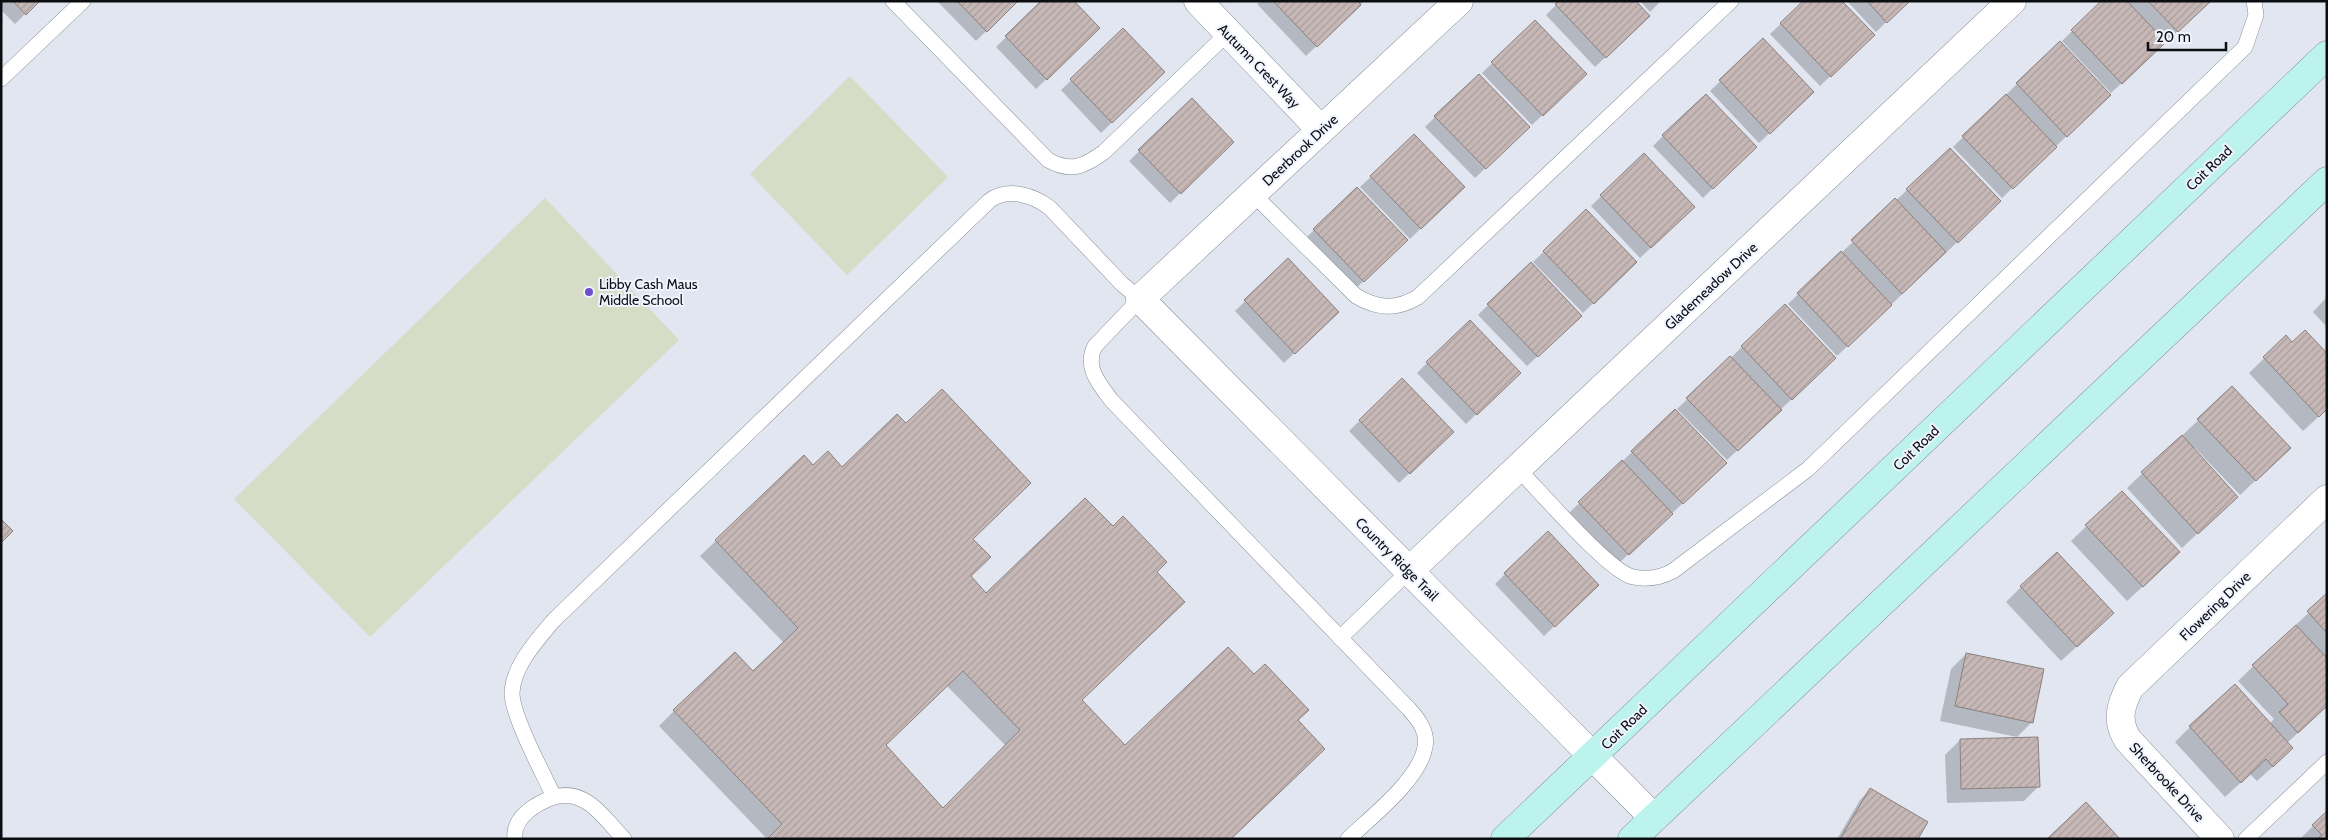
<svg xmlns="http://www.w3.org/2000/svg" width="2328" height="840" font-family="Cabin,sans-serif">
<defs>
<pattern id="building-hatch" width="6" height="6" patternUnits="userSpaceOnUse" patternTransform="scale(1.25)"><rect width="6" height="6" fill="#c6b8b6"/><path d="M-1 1l2-2M0 6l6-6M5 7l2-2" fill="none" stroke="#a99d9b"/></pattern>
</defs>
<rect width="100%" height="100%" fill="#e1e6f1"/>
<g fill="#d7dcc7">
<path d="M850,76L948,177L847,275L750,174Z"/>
<path d="M545,198L679,340L370,637L234,499Z"/>
</g>
<g fill="#0003" fill-rule="evenodd">
<path d="M1,1H38L15,24L1,10Z"/>
<path d="M937,1H1017L976,41Z"/>
<path d="M1043,1L1099,28L1036,89L996,47Z"/>
<path d="M1260,1H1364L1306,56L1257,4Z"/>
<path d="M1560,1L1638,26L1595,67L1546,15Z"/>
<path d="M1640,1H1661L1650,12Z"/>
<path d="M1805,1L1863,45L1820,86L1770,34Z"/>
<path d="M1847,1H1908L1876,32Z"/>
<path d="M2103,1H2210L2111,93L2062,41Z"/>
<path d="M1535,22L1575,84L1532,125L1482,73Z"/>
<path d="M1123,30L1164,72L1101,133L1061,90Z"/>
<path d="M1763,40L1803,102L1759,143L1710,91Z"/>
<path d="M2017,84L2099,105L2002,198L1953,147Z"/>
<path d="M1192,100L1232,142L1170,203L1129,161Z"/>
<path d="M1435,117L1518,137L1475,178L1425,127Z"/>
<path d="M1414,136L1453,197L1410,239L1360,187Z"/>
<path d="M1663,136L1745,157L1703,198L1653,146Z"/>
<path d="M1644,155L1683,217L1640,258L1591,206Z"/>
<path d="M1907,190L1990,211L1837,356L1788,304Z"/>
<path d="M1586,211L1626,272L1583,313L1533,262Z"/>
<path d="M1314,230L1397,250L1353,291L1304,240Z"/>
<path d="M1288,260L1327,322L1284,363L1235,311Z"/>
<path d="M2327,297V327L2313,312Z"/>
<path d="M1488,305L1570,326L1527,366L1478,315Z"/>
<path d="M1785,306L1825,368L1727,460L1677,409Z"/>
<path d="M2286,337L2327,409L2303,431L2249,373Z"/>
<path d="M1427,363L1509,383L1466,424L1417,373Z"/>
<path d="M1402,380L1442,442L1399,483L1349,431Z"/>
<path d="M2232,388L2274,463L2240,495L2195,448L2193,450L2221,511L2182,548L2127,488Z"/>
<path d="M1632,452L1715,473L1618,564L1569,513Z"/>
<path d="M804,457L813,467L842,469L972,539L969,577L986,595L1155,572L1081,701L1125,747L1297,720L1230,839H767L659,726L674,711L753,673L784,643L700,556ZM947,686L1006,746L942,809L885,746Z"/>
<path d="M2122,492L2164,567L2127,601L2071,541Z"/>
<path d="M1505,574L1587,595L1544,636L1495,584Z"/>
<path d="M2021,587L2097,628L2061,661L2006,602Z"/>
<path d="M2327,595V706L2287,743L2277,763L2257,781L2250,774L2225,797L2175,742L2190,727L2270,723L2274,719L2238,681Z"/>
<path d="M1966,654L2032,722L2017,737L1940,721L1951,669Z"/>
<path d="M1960,740L2039,786L2024,801L1947,803L1945,755Z"/>
<path d="M1870,789L1917,839H1837L1860,800Z"/>
<path d="M2313,826L2327,839H2300Z"/>
</g>
<g fill="url(#building-hatch)" stroke="#8c807d" fill-rule="evenodd">
<path d="M13,1H40L26,15Z"/>
<path d="M957,1H1018L987,32Z"/>
<path d="M1041,1H1074L1100,28L1047,80L1005,36Z"/>
<path d="M1273,1H1358L1361,5L1317,47Z"/>
<path d="M1558,1H1636L1650,16L1606,58L1555,4Z"/>
<path d="M1803,1H1842L1875,35L1831,77L1780,23Z"/>
<path d="M1867,1H1910L1887,23Z"/>
<path d="M2101,1H2127L2166,42L2122,84L2071,30Z"/>
<path d="M2148,1H2211L2178,32Z"/>
<path d="M1535,20L1587,74L1543,116L1491,62Z"/>
<path d="M1123,28L1165,72L1112,123L1070,79Z"/>
<path d="M1763,38L1814,92L1770,134L1719,80Z"/>
<path d="M2060,41L2111,95L2067,137L2016,83Z"/>
<path d="M1479,74L1530,127L1486,169L1434,116Z"/>
<path d="M1706,94L1757,147L1713,189L1662,135Z"/>
<path d="M2006,94L2057,147L2013,189L1962,136Z"/>
<path d="M1192,98L1234,142L1181,194L1138,150Z"/>
<path d="M1414,134L1465,187L1421,229L1370,176Z"/>
<path d="M1950,148L2001,201L1958,243L1906,189Z"/>
<path d="M1644,153L1695,207L1651,248L1600,195Z"/>
<path d="M1357,187L1408,240L1364,282L1313,229Z"/>
<path d="M1895,198L1946,252L1902,294L1851,240Z"/>
<path d="M1586,209L1637,262L1594,304L1543,251Z"/>
<path d="M1841,251L1892,305L1848,347L1797,293Z"/>
<path d="M1288,258L1339,312L1295,354L1244,300Z"/>
<path d="M1531,262L1582,316L1538,357L1487,304Z"/>
<path d="M1785,304L1836,358L1792,400L1741,346Z"/>
<path d="M1470,320L1521,373L1477,415L1426,362Z"/>
<path d="M2305,330L2327,353V409L2319,417L2263,357L2286,335L2292,342Z"/>
<path d="M1730,356L1782,410L1738,451L1686,398Z"/>
<path d="M1402,378L1454,432L1410,474L1359,420Z"/>
<path d="M2232,386L2291,448L2256,481L2197,419Z"/>
<path d="M942,389L1031,483L973,539L991,557L971,576L986,593L1085,498L1113,526L1123,516L1167,562L1157,572L1185,602L1082,700L1125,745L1228,647L1254,674L1265,664L1309,710L1298,720L1325,749L1231,839H767L782,824L673,710L735,652L753,671L798,628L715,540L804,455L813,465L828,451L842,467L897,414L906,423ZM963,671L1020,730L943,808L886,745Z"/>
<path d="M1675,409L1727,463L1683,504L1631,451Z"/>
<path d="M2182,435L2238,497L2198,534L2141,472Z"/>
<path d="M1622,460L1673,514L1629,555L1578,502Z"/>
<path d="M2122,491L2180,552L2143,587L2085,525Z"/>
<path d="M1,519L13,531L1,543Z"/>
<path d="M1548,531L1599,585L1555,627L1504,573Z"/>
<path d="M2057,552L2114,613L2077,647L2020,586Z"/>
<path d="M2327,593V633L2307,611Z"/>
<path d="M2296,625L2327,658V706L2298,733L2279,712L2288,704L2252,665Z"/>
<path d="M1966,653L2044,669L2033,723L1955,706Z"/>
<path d="M2235,684L2293,748L2273,767L2266,759L2241,783L2189,726Z"/>
<path d="M2038,737L2040,787L1961,789L1960,739Z"/>
<path d="M1870,788L1928,822L1918,839H1840Z"/>
<path d="M2086,802L2120,839H2047Z"/>
<path d="M2327,811V839H2317L2322,835L2312,825Z"/>
</g>
<g fill="none" stroke-linecap="round" stroke-linejoin="round">
<defs>
<g id="lane">
<path d="M893,1L1048,160C1071,173 1085,166 1104,152L1228,33"/>
<path d="M1,79L83,1"/>
<path d="M1253,194L1356,296C1378,309 1396,310 1418,297L1731,1"/>
<path d="M1518,469C1539,490 1609,572 1633,577C1648,580 1660,578 1673,571L1808,469L2245,47L2256,15L2254,1"/>
<path d="M1340,638L1409,571"/>
<path d="M515,839C512,817 537,803 554,797"/>
<path d="M624,839C604,818 586,788 554,797C544,775 512,716 512,693C513,666 537,640 554,620L989,201C1008,187 1033,195 1050,208L1122,284L1140,299L1095,346C1084,367 1099,384 1112,401L1409,709C1419,720 1428,732 1425,747C1420,779 1371,817 1348,839"/>
<path d="M2246,839L2327,762"/>
</g>
<g id="street">
<path d="M1198,1L1321,130"/>
<path d="M1459,1L1140,299L1654,818"/>
<path d="M1409,571L2012,1"/>
<path d="M2220,839L2128,740C2116,721 2120,706 2130,687L2327,499"/>
</g>
<g id="secondary">
<path d="M1505,839L2327,55"/>
<path d="M1632,839L2327,181"/>
</g>
</defs>
<use href="#lane" stroke="#898e98" stroke-width="16"/>
<use href="#street" stroke="#898e98" stroke-width="29"/>
<use href="#secondary" stroke="#898e98" stroke-width="29"/>
<use href="#lane" stroke="#fff" stroke-width="15"/>
<use href="#street" stroke="#fff" stroke-width="28"/>
<use href="#secondary" stroke="#bcf3ec" stroke-width="28"/>
</g>
<circle fill="#6d4ec8" stroke="#eff4ff" stroke-width="2" cx="589" cy="292" r="5"/>
<g text-anchor="middle" dominant-baseline="central" stroke-width="4" stroke-linejoin="round" paint-order="stroke">
<g font-size="14" fill="#0b0d10" stroke="#eff4ff">
<text transform="translate(1259 66) rotate(46)">Autumn Crest Way</text>
<text transform="translate(1300 150) rotate(-43)">Deerbrook Drive</text>
<text transform="translate(2209 168) rotate(-44)">Coit Road</text>
<text transform="translate(1711 286) rotate(-43)">Glademeadow Drive</text>
<text transform="translate(1916 448) rotate(-44)">Coit Road</text>
<text transform="translate(1397 559) rotate(45)">Country Ridge Trail</text>
<text transform="translate(2215 606) rotate(-44)">Flowering Drive</text>
<text transform="translate(1624 727) rotate(-44)">Coit Road</text>
<text transform="translate(2167 782) rotate(47)">Sherbrooke Drive</text>
</g>
<g font-size="14" fill="#0b0d10" stroke="#eff4ff" text-anchor="start">
<text x="599" y="284">Libby Cash Maus<tspan x="599" dy="16">Middle School</tspan></text>
</g>
</g>
<rect width="2328" height="840" fill="none" stroke="#0b0d10" stroke-width="5"/>
<path d="M2148 42v8h78v-8" fill="none" stroke="#0b0d10" stroke-width="2.5"/>
<text x="2156" y="42" font-size="15" fill="#0b0d10" stroke="#eff4ff" stroke-width="4" paint-order="stroke">20 m</text>
</svg>
